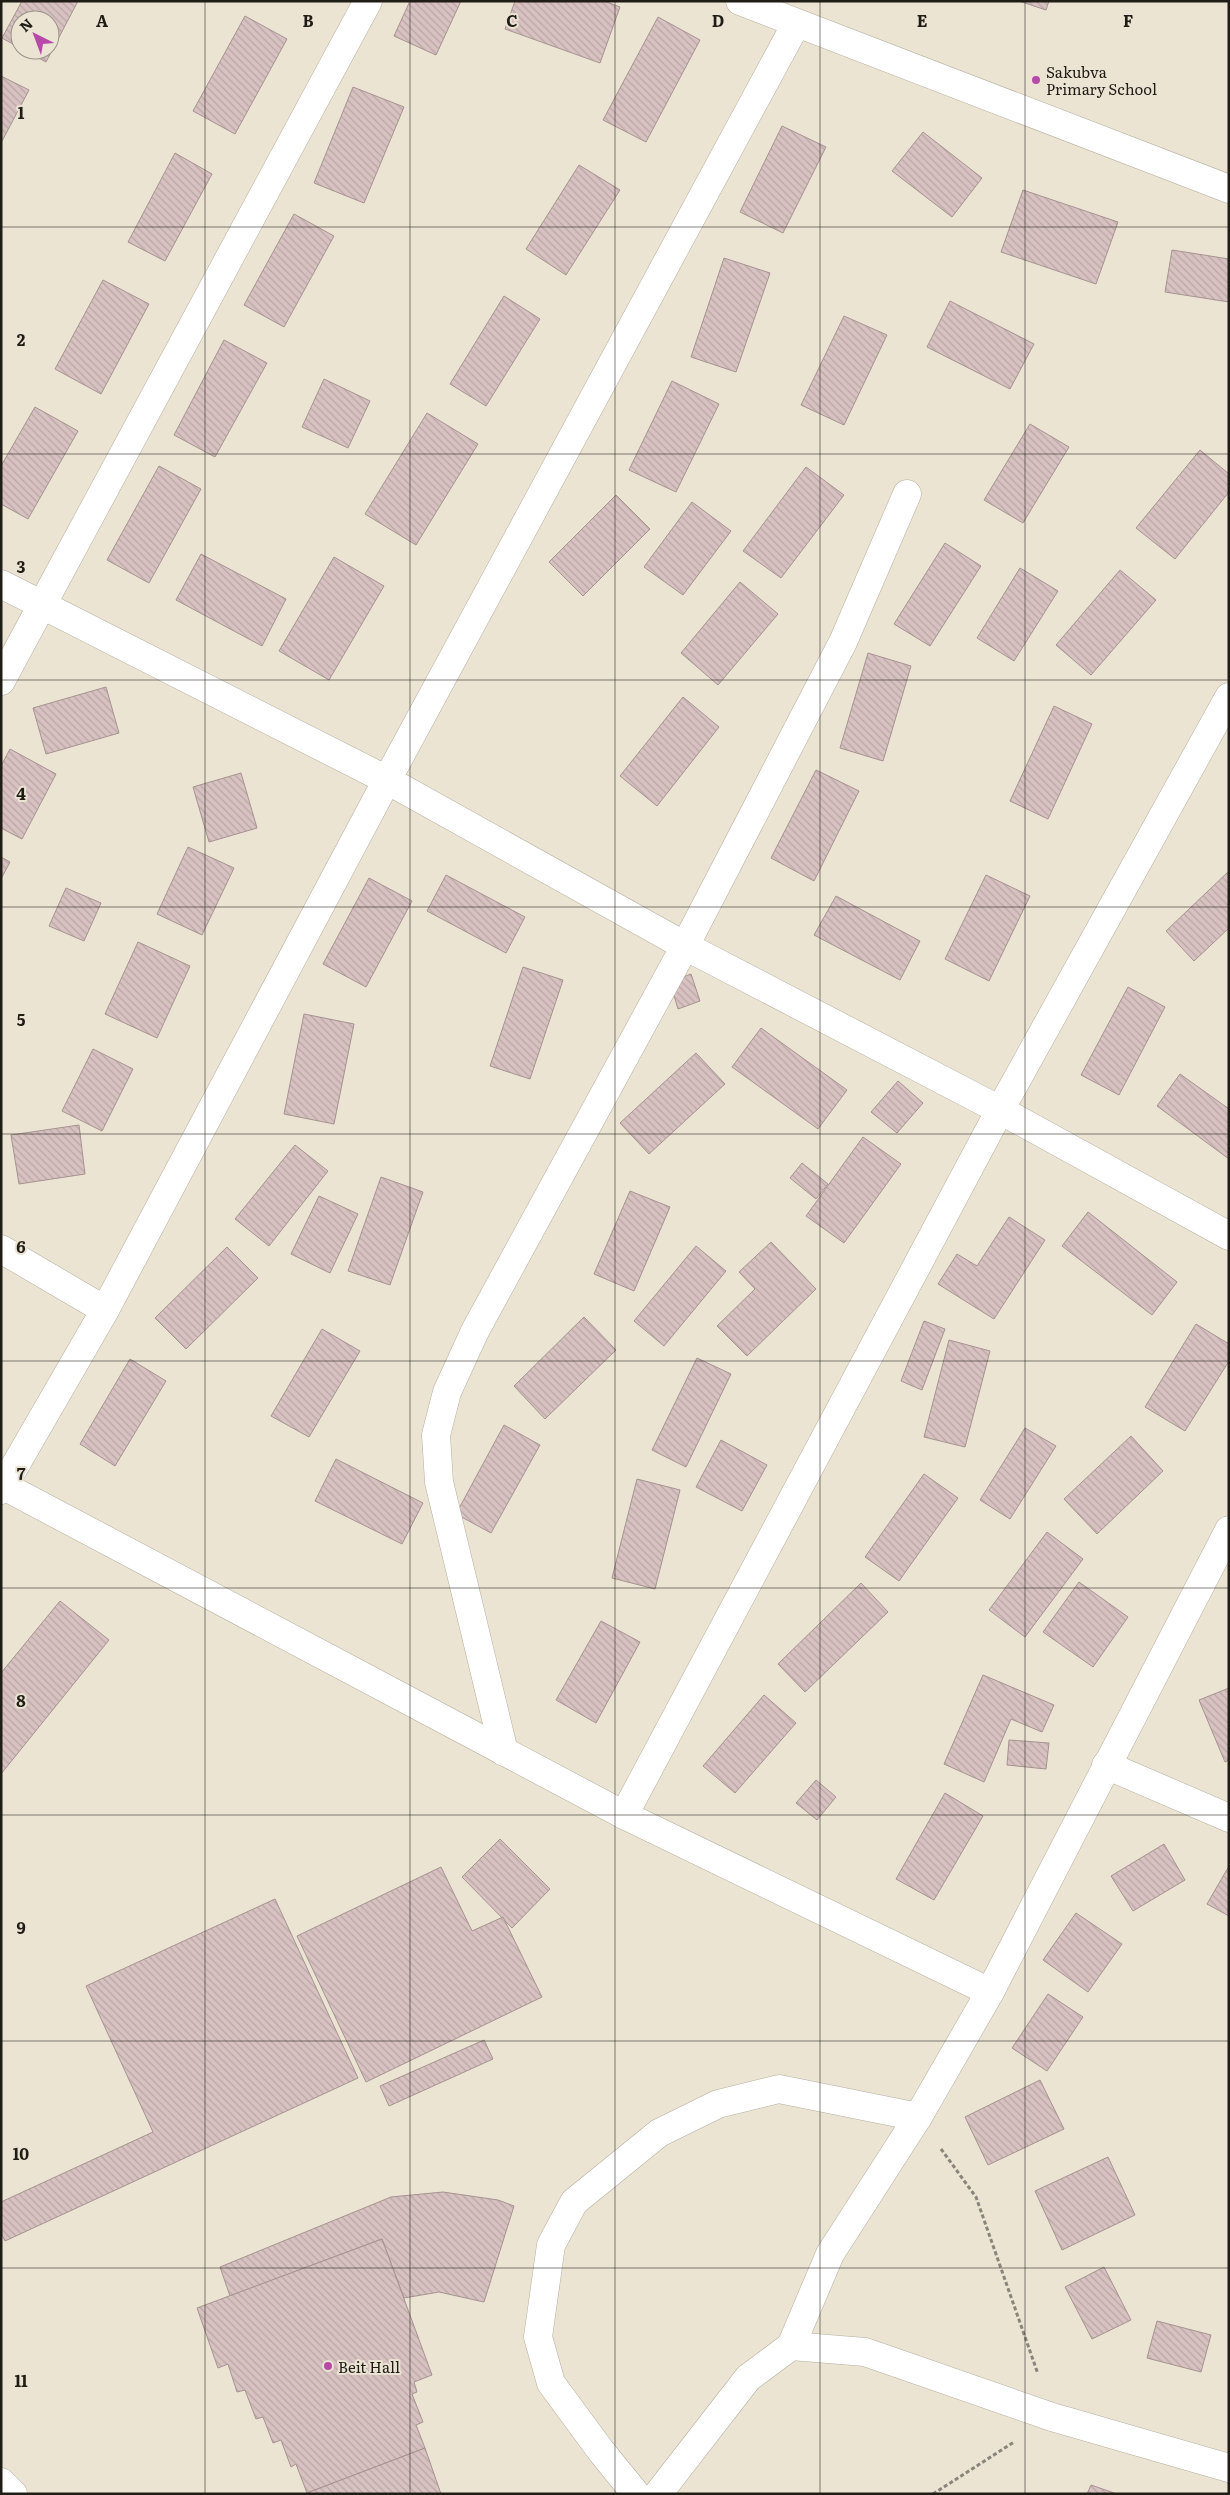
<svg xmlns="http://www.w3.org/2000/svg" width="1230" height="2495" font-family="Literata,serif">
<defs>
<pattern id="building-back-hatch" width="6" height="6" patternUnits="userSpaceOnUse" patternTransform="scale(1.25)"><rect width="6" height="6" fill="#d7c2c1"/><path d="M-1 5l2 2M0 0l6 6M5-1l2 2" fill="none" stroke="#b8a6a5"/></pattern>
</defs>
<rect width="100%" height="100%" fill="#ebe4d3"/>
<g fill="url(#building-back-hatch)" stroke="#a69290">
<path d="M22,1H78L46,62L24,50H50V20H20V48L2,38Z"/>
<path d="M410,1H461L436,55L394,36Z"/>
<path d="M515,1H604L620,7L600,63L505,29Z"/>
<path d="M1019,1H1049L1046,10Z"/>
<path d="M245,16L287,39L235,134L193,111Z"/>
<path d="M658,17L700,40L646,142L603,120Z"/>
<path d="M1,76L29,90L1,143Z"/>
<path d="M353,87L404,107L364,203L314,183Z"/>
<path d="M782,126L826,147L783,233L740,212Z"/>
<path d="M923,132L982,178L952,217L892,171Z"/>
<path d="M175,153L212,174L165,261L128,242Z"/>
<path d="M579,165L620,190L566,275L526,249Z"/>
<path d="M1023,190L1118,222L1096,284L1001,252Z"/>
<path d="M294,214L334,236L284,327L244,305Z"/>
<path d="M1172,250L1229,259V302L1165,292Z"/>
<path d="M724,258L770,273L736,372L691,357Z"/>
<path d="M103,280L149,304L101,394L55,369Z"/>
<path d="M504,296L540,319L486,406L450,384Z"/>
<path d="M950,301L1034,344L1010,389L927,347Z"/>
<path d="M844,316L887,335L844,425L801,405Z"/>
<path d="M224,340L267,363L215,457L174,435Z"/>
<path d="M324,379L370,401L348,448L302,427Z"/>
<path d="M672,381L719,404L676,492L629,470Z"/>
<path d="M35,407L78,431L28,519L1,504V466Z"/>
<path d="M427,413L478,444L416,545L365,514Z"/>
<path d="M1030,424L1069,447L1023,523L984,500Z"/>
<path d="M1200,450L1229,474V492L1175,559L1136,528Z"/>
<path d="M159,466L201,489L149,583L107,560Z"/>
<path d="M806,467L844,495L781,578L743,551Z"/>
<path d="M616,495L650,529L583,596L549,562Z"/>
<path d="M692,502L731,531L683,595L644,567Z"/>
<path d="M945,543L981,566L930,646L894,624Z"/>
<path d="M201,554L286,599L262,646L176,600Z"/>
<path d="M334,557L384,586L329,680L279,651Z"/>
<path d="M1020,568L1058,591L1014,661L977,638Z"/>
<path d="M1120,570L1156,600L1091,675L1056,645Z"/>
<path d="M740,582L778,614L718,685L681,653Z"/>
<path d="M868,653L911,666L883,761L840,748Z"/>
<path d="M106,687L119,733L46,754L33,708Z"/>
<path d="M683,697L719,727L657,806L620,776Z"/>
<path d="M1054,706L1092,724L1048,819L1010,801Z"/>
<path d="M10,749L56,774L22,839L1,828V766Z"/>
<path d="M816,770L859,791L814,881L771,858Z"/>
<path d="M241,773L257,828L209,842L193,787Z"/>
<path d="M188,847L234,868L202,935L157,914Z"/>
<path d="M1,857L10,862L1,879Z"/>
<path d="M1229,871V928L1194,961L1166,931Z"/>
<path d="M446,875L525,917L506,953L427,911Z"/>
<path d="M986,875L1030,896L989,981L945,959Z"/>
<path d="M369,878L412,901L366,987L323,964Z"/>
<path d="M66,888L101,903L84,941L49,926Z"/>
<path d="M836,896L920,941L900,980L814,935Z"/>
<path d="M138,942L190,966L157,1038L105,1014Z"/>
<path d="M523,967L563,980L530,1079L490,1066Z"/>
<path d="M691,974L700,1001L678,1009L670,982Z"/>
<path d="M1128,987L1165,1007L1119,1095L1081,1075Z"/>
<path d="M304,1014L354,1024L334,1124L284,1114Z"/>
<path d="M761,1028L847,1090L818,1129L732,1067Z"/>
<path d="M93,1049L133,1069L102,1131L62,1111Z"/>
<path d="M696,1053L725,1084L649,1154L620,1123Z"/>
<path d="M1180,1074L1229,1109V1159L1157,1106Z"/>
<path d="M898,1081L923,1103L897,1133L871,1112Z"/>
<path d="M79,1125L85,1174L19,1184L11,1135Z"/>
<path d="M863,1137L901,1164L844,1243L806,1216Z"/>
<path d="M295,1145L328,1171L269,1246L235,1219Z"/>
<path d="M802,1163L828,1184L816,1199L790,1178Z"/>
<path d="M381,1177L423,1192L390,1285L348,1271Z"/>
<path d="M630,1191L670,1207L634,1291L594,1274Z"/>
<path d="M319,1196L358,1214L330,1273L291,1254Z"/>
<path d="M1088,1212L1177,1282L1152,1315L1062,1246Z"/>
<path d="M1009,1217L1045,1240L994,1319L938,1284L957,1254L977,1266Z"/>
<path d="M771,1242L816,1289L747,1356L717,1326L755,1289L739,1272Z"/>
<path d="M696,1246L726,1271L664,1346L634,1321Z"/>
<path d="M227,1247L258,1278L186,1349L155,1318Z"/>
<path d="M584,1317L616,1350L545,1419L514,1386Z"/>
<path d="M924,1321L945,1329L922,1390L901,1381Z"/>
<path d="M1196,1324L1229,1344V1361L1185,1431L1145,1407Z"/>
<path d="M322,1329L360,1351L309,1437L271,1416Z"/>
<path d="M949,1340L990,1351L965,1447L924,1437Z"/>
<path d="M697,1358L731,1374L686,1467L652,1450Z"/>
<path d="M130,1359L166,1381L115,1466L80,1444Z"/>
<path d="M504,1425L540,1445L491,1533L456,1514Z"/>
<path d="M1025,1428L1056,1446L1010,1519L980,1500Z"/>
<path d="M1131,1436L1163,1471L1097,1534L1064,1499Z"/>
<path d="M721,1440L767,1465L742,1511L696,1487Z"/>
<path d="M336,1459L423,1503L402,1544L315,1501Z"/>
<path d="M924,1474L958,1498L899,1581L865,1557Z"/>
<path d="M637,1479L680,1490L655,1589L612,1578Z"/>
<path d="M1047,1532L1083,1559L1025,1637L989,1610Z"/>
<path d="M1079,1582L1128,1617L1093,1667L1043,1632Z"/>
<path d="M861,1583L888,1612L805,1692L778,1664Z"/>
<path d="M60,1601L109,1640L1,1774V1673Z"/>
<path d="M601,1621L640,1642L596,1723L556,1700Z"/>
<path d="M983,1675L1054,1705L1042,1732L1011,1719L984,1782L944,1764Z"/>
<path d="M1229,1688V1760L1225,1762L1199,1700Z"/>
<path d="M764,1695L796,1723L735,1793L703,1766Z"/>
<path d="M1009,1740L1049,1743L1046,1769L1007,1765Z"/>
<path d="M816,1780L836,1797L817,1820L796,1803Z"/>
<path d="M945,1793L983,1816L934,1900L896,1879Z"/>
<path d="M500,1839L550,1889L512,1928L462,1877Z"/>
<path d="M1164,1844L1185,1880L1133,1911L1111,1876Z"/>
<path d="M1229,1866V1916L1207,1904Z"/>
<path d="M441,1867L472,1931L503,1917L542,1997L366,2082L297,1936Z"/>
<path d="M275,1899L358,2078L5,2241L1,2233V2202L153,2132L86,1986Z"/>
<path d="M1076,1913L1122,1944L1088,1992L1043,1960Z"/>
<path d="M1048,1994L1083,2017L1047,2071L1012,2048Z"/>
<path d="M484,2040L493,2059L389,2106L380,2086Z"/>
<path d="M1040,2080L1064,2129L988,2165L965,2117Z"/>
<path d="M1108,2157L1135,2215L1062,2250L1035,2191Z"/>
<path d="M443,2192L498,2200L514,2206L484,2302L439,2292L404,2298L382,2239L230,2296L220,2267L391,2197Z"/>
<path d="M382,2239L432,2375L414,2382L417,2392L412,2394L423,2422L416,2425L425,2448L307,2493L296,2464L291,2467L281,2440L273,2443L263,2417L256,2419L245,2390L237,2392L228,2364L218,2368L197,2308Z"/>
<path d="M1104,2267L1131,2320L1092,2339L1065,2287Z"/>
<path d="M1157,2321L1211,2335L1201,2372L1147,2358Z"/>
<path d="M425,2448L441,2494H307V2493Z"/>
<path d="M1091,2485L1117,2494H1087Z"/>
</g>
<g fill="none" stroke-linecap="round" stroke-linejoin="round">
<defs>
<g id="minor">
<path d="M740,1L1229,189"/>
<path d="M1,584L387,780L685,946L1000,1110L1229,1236"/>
<path d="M1,681L368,1"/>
<path d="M1,1249L105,1310"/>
<path d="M4,1486L624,1815L990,1992"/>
<path d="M1,1490L105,1310L387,780L796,24"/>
<path d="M504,1752L439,1482L436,1435L447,1392L475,1331L685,946L843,642L907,494"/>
<path d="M1106,1765L1229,1818"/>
<path d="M624,1815L1000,1110L1229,697"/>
<path d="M791,2346L830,2254L918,2117L990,1992L1229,1530"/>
<path d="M1,2482L13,2494"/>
<path d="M636,2494L601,2451L551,2383L538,2337L551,2245L574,2202L659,2133L718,2104L779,2089L918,2117"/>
<path d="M658,2494L748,2378L791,2346L865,2352L1052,2417L1229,2468"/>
</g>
</defs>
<use href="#minor" stroke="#b5ae9e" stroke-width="29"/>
<g stroke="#8a857a" stroke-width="3" stroke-dasharray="4 2.5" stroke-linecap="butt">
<path d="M941,2149L976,2197L1038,2374"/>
<path d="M933,2494L1014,2442"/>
</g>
<use href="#minor" stroke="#fff" stroke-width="28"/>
</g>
<path fill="none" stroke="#201d17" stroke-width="1" stroke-opacity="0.55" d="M205,1V2494M410,1V2494M615,1V2494M820,1V2494M1025,1V2494M1,227H1229M1,454H1229M1,680H1229M1,907H1229M1,1134H1229M1,1361H1229M1,1588H1229M1,1815H1229M1,2041H1229M1,2268H1229"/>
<g fill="#b74aa9" stroke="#ebe4d3" stroke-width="2">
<circle cx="1036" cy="80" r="5"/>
<circle cx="328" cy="2366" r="5"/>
</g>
<g text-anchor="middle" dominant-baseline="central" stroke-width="4" stroke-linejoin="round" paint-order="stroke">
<g font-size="15" fill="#201d17" stroke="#ebe4d3" text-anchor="start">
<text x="1046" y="71">Sakubva<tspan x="1046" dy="17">Primary School</tspan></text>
<text x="338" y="2366">Beit Hall</text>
</g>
</g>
<g font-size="16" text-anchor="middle" font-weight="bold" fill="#201d17" stroke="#ebe4d3" stroke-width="4" stroke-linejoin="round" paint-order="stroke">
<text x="102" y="27">A</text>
<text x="308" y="27">B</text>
<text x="512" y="27">C</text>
<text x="718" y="27">D</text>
<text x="922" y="27">E</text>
<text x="1128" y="27">F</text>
<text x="21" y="119">1</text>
<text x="21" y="346">2</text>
<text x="21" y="573">3</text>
<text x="21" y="800">4</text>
<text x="21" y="1026">5</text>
<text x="21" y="1253">6</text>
<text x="21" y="1480">7</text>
<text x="21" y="1707">8</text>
<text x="21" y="1934">9</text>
<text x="21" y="2160">10</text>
<text x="21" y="2387">11</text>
</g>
<rect width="1230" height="2495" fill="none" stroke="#201d17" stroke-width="5"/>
<g transform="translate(35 35) rotate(318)"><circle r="24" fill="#ebe4d3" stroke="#9a9488"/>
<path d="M0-4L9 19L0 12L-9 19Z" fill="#b74aa9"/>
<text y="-8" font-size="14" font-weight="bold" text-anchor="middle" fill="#201d17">N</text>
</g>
</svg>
